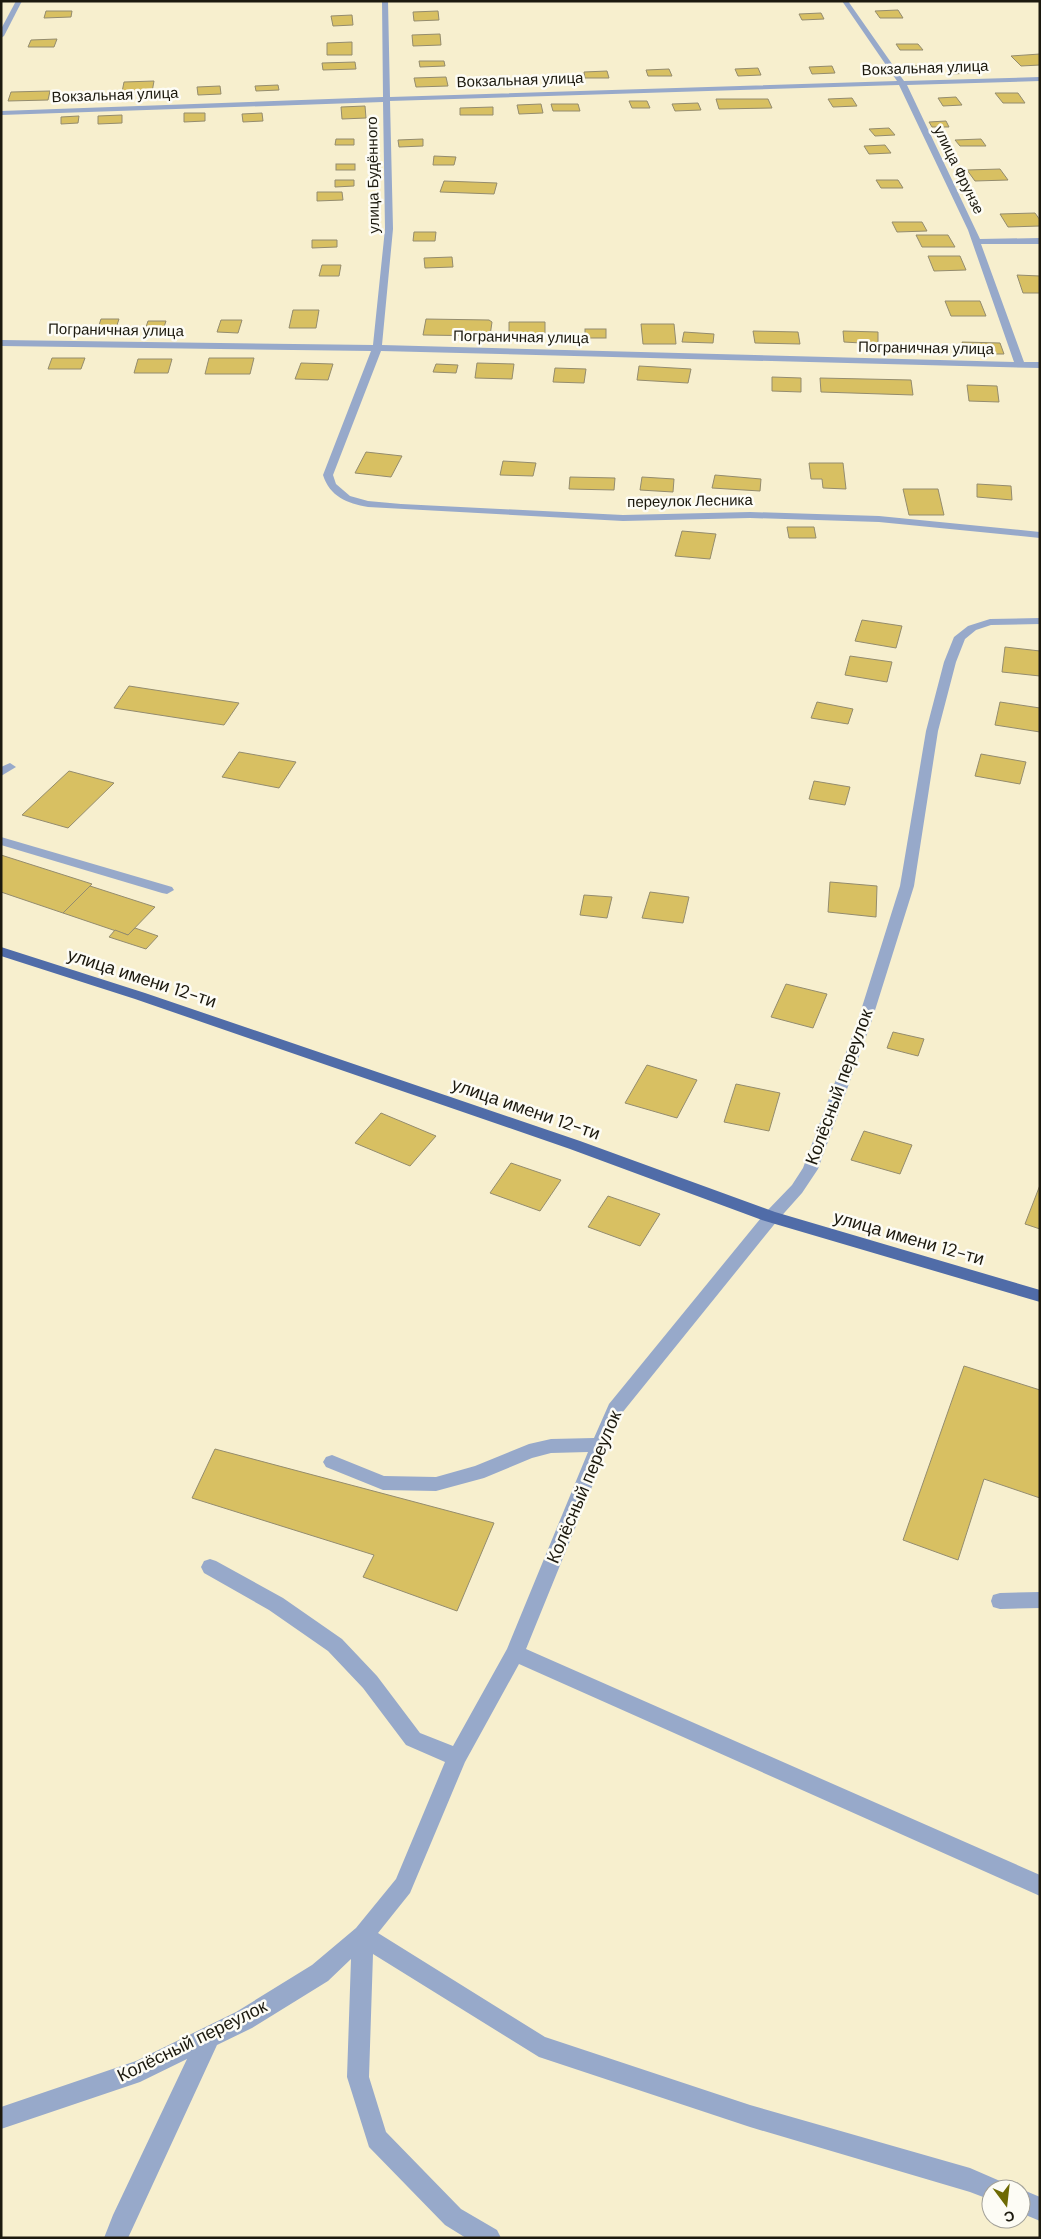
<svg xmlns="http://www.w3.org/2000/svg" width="1041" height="2239" font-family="'DM Sans',sans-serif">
<rect width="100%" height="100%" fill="#f7efce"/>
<g fill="#d8c062" stroke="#948c6e">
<path d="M898,10L903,18H880L875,11Z"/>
<path d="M46,11H72L71,17L44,18Z"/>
<path d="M438,11L439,20L414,21L413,12Z"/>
<path d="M821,13L824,19L802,20L799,14Z"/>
<path d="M352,15L353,25L333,26L331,16Z"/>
<path d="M440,34L441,45L413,46L412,35Z"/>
<path d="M57,39L54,47H28L31,40Z"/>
<path d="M352,42V55H327V43Z"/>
<path d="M896,44H918L923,50H900Z"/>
<path d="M1040,54V65L1021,66L1011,56Z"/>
<path d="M419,61H444L445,66L420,67Z"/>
<path d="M355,62L356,69L323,70L322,63Z"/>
<path d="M928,65L934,72L910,73L905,66Z"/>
<path d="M832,66L835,73L812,74L809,67Z"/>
<path d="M947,67H965L970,73L952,74Z"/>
<path d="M758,68L761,75L738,76L735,69Z"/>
<path d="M669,69L672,76H648L646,70Z"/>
<path d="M607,71L609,78H585L584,72Z"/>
<path d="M446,77L448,86L416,87L414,78Z"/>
<path d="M154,81L152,92H122L124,82Z"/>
<path d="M278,85L279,90L256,91L255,86Z"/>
<path d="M220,86L221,94L198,95L197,87Z"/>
<path d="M50,91L48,100L8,101L11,92Z"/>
<path d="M995,93H1018L1025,103H1003Z"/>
<path d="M956,97L962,105L943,106L938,98Z"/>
<path d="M852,98L857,106L833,107L828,99Z"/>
<path d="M716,99H768L772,108L719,109Z"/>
<path d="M629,101H647L650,108H632Z"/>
<path d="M698,103L701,110L675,111L672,104Z"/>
<path d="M541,104L543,113L519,114L517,105Z"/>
<path d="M551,104H578L580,111H553Z"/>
<path d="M365,106L366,118L342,119L341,107Z"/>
<path d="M493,107V115H460V108Z"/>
<path d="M184,113H205V121L184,122Z"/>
<path d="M262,113L263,121L243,122L242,114Z"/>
<path d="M122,115V123L98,124V116Z"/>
<path d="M79,116L78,123L61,124V117Z"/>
<path d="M946,121L949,127H932L929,122Z"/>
<path d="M889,128L895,135L875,136L869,129Z"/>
<path d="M336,139H354V145H335Z"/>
<path d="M423,139V146L399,147L398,140Z"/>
<path d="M981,139L986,146H960L955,140Z"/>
<path d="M885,145L891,153L869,154L864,146Z"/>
<path d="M434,156L456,157L454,165H433Z"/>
<rect x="336" y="164" width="19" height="6"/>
<path d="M1000,169L1008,180L975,181L967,170Z"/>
<path d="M335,180H354V186L335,187Z"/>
<path d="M876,180H898L903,188H881Z"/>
<path d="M444,181L497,183L494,194L440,192Z"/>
<path d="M317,192H342L343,200L317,201Z"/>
<path d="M1035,213L1040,220V226L1008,227L1000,214Z"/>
<path d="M892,222H922L927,231L897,232Z"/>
<path d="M414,232H436L435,241H413Z"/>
<path d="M916,235H948L955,247H922Z"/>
<path d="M312,240H337V247L312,248Z"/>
<path d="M928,256H960L966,270L934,271Z"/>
<path d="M452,257L453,267L425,268L424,258Z"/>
<path d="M322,265H341L339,276H319Z"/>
<path d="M1017,275L1040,276V293H1023Z"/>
<path d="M945,301H980L986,316H951Z"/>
<path d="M293,310H319L316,328H289Z"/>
<path d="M101,319H119L116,328H98Z"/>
<path d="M426,319L489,320L492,322L490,336L423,335Z"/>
<path d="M221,320H242L238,333L217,332Z"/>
<path d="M148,321H166L163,330H145Z"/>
<path d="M509,322H545V334L509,333Z"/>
<path d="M641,324H674L676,344H643Z"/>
<rect x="585" y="329" width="21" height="9"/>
<path d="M753,331L798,332L800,344L755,343Z"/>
<path d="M843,331L878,332V344L844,342Z"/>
<path d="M684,332L714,334L713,343L682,342Z"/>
<path d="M962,342L1000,343L1004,354H966Z"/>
<path d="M52,358H85L81,369H48Z"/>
<path d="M209,358H254L250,374H205Z"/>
<path d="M138,359H172L168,373H134Z"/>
<path d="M301,363L333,364L328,380L295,379Z"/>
<path d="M477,363L514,364L512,379L475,378Z"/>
<path d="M436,364L458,365L456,373L433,372Z"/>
<path d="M639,366L691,369L688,383L637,380Z"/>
<path d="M555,368L586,369L584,383L553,382Z"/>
<path d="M772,377L801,378V392L772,391Z"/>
<path d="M820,378L911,380L913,395L821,392Z"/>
<path d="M967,385L997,386L999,402L969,401Z"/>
<path d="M366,452L402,456L391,477L355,473Z"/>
<path d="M503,461L536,463L533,476L500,475Z"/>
<path d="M809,463H843L846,489L823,488L822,479H811Z"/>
<path d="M715,475L761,479L760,491L712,488Z"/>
<path d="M570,477L615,478L614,490L569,489Z"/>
<path d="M642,477L674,479L673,492L640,490Z"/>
<path d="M977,484L1011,486L1012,500L977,497Z"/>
<path d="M903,489H938L944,515H909Z"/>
<path d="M787,527H814L816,538H789Z"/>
<path d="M682,531L716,534L710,559L675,556Z"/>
<path d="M862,620L902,626L896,648L855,641Z"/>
<path d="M1005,647L1040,651V676L1002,672Z"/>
<path d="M850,656L892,662L887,682L845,675Z"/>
<path d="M129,686L239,703L224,725L114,708Z"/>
<path d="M817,702L853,709L848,724L811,718Z"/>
<path d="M1000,702L1040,708V732L995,725Z"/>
<path d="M239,752L296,762L279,788L222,777Z"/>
<path d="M981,754L1026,762L1020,784L975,776Z"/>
<path d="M69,771L114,783L68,828L22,815Z"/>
<path d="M814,781L850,787L845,805L809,799Z"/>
<path d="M1,855L92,884L63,913L1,892Z"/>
<path d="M830,882L877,886L876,917L828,912Z"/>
<path d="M90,886L155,907L128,935L63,913Z"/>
<path d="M650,892L689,897L683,923L642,918Z"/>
<path d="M584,895L612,897L607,918L580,915Z"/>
<path d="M135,928L158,936L146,949L109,937L115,930L128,935Z"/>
<path d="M786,984L827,994L813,1028L771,1017Z"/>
<path d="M893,1032L924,1039L918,1056L887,1048Z"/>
<path d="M647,1065L697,1080L677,1118L625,1103Z"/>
<path d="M736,1084L780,1093L769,1131L724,1122Z"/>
<path d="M381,1113L436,1136L410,1166L355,1143Z"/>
<path d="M864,1131L912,1145L900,1174L851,1160Z"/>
<path d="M511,1163L561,1180L540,1211L490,1193Z"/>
<path d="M1040,1185V1229L1025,1224Z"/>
<path d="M608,1196L660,1214L640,1246L588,1227Z"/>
<path d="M964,1366L1040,1390V1498L984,1479L958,1560L903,1540Z"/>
<path d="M215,1449L494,1523L457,1611L363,1577L374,1555L192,1498Z"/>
</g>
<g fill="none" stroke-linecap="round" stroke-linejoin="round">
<g fill="#97a9ca" fill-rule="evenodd">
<path d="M16,1H22L4,36L1,38V29Z"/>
<path d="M382,1H388L390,97L897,81L842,1H848L904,81L1040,77V81L907,85L980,239L1040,238V244H981L1024,362H1040V368L381,351L333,475L336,484L350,496L368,501L401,504L623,515L750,512L879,516L1040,532V538L879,522L750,518L623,521L368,507C347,503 330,497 323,475L371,351L1,346V340L373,345L385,229L383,102L1,115V111L383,97ZM899,85L968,230L1014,362L382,345L393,229L390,101Z"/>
<path d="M1040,618V624L991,625L976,630L965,639L956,662L938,731L914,886L871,1023L818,1169L802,1193L777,1221L622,1413L526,1649L1040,1875V1896L519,1664L465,1762L410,1893L378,1933L545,2037L750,2105L970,2168L1000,2181L1004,2189H991V2200L970,2192L750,2127L539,2057L373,1954L369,2077L386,2132L461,2209L497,2230L501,2238H466L445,2225L369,2147L347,2077L351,1959L328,1981L252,2028L217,2045L128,2238H104L113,2215L187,2059L140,2082L1,2129V2107L136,2061L236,2012L312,1965L356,1928L396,1879L445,1762L406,1745L363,1688L328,1651L269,1610L204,1573L201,1567L204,1561L210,1559L216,1561L283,1598L342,1639L377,1676L420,1733L453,1746L507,1649L588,1452L551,1453L532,1458L484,1478L436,1491L383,1490L326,1467L323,1462L326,1457L332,1455L384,1476L436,1477L475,1466L529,1444L551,1439L594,1438L609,1404L765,1213L792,1185L803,1168L857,1023L900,886L926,731L944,662L954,637L968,626L990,619Z"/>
<path d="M10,763L16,767L1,776V767Z"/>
<path d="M1,837L172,887L174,890L167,894L162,893L1,845Z"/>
<path d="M1040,1592V1608L1000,1609L993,1607L991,1601L993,1595L1000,1593Z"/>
<path d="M1021,2189L1040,2197V2221L1021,2213Z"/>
</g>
<path fill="#506ca8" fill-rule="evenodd" d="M1,947L145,993L580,1141L775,1212L1040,1290V1302L765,1221L570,1149L135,999L1,956Z"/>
</g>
<g text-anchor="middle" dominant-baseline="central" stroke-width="5" stroke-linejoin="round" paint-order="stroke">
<g font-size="15" fill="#1c190e" stroke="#fdfcf5">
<text transform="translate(925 68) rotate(-2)">Вокзальная улица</text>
<text transform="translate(520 80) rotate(-2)">Вокзальная улица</text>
<text transform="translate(115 95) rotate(-2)">Вокзальная улица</text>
<text transform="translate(959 170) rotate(64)">улица Фрунзе</text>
<text transform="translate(373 175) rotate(-91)">улица Будённого</text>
<text transform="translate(116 330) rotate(1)">Пограничная улица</text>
<text transform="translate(521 337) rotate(1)">Пограничная улица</text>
<text transform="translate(926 348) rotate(1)">Пограничная улица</text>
<text transform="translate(690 501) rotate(-1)">переулок Лесника</text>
</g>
<g font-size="18" fill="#1c190e" stroke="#fdfcf5">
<text transform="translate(142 978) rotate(18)">улица имени 12-ти</text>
<text transform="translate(839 1087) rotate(-70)">Колёсный переулок</text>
<text transform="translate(526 1109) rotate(19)">улица имени 12-ти</text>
<text transform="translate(909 1238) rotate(16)">улица имени 12-ти</text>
<text transform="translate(584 1487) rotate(-67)">Колёсный переулок</text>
<text transform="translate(192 2041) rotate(-26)">Колёсный переулок</text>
</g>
</g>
<rect width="1041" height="2239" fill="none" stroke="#1c190e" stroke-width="5"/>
<g transform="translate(1006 2204) rotate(165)"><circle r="24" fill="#fdfcf5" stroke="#a3a199"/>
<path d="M0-4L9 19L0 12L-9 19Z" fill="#6e6a04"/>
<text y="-8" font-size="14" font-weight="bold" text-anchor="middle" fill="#1c190e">С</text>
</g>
</svg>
